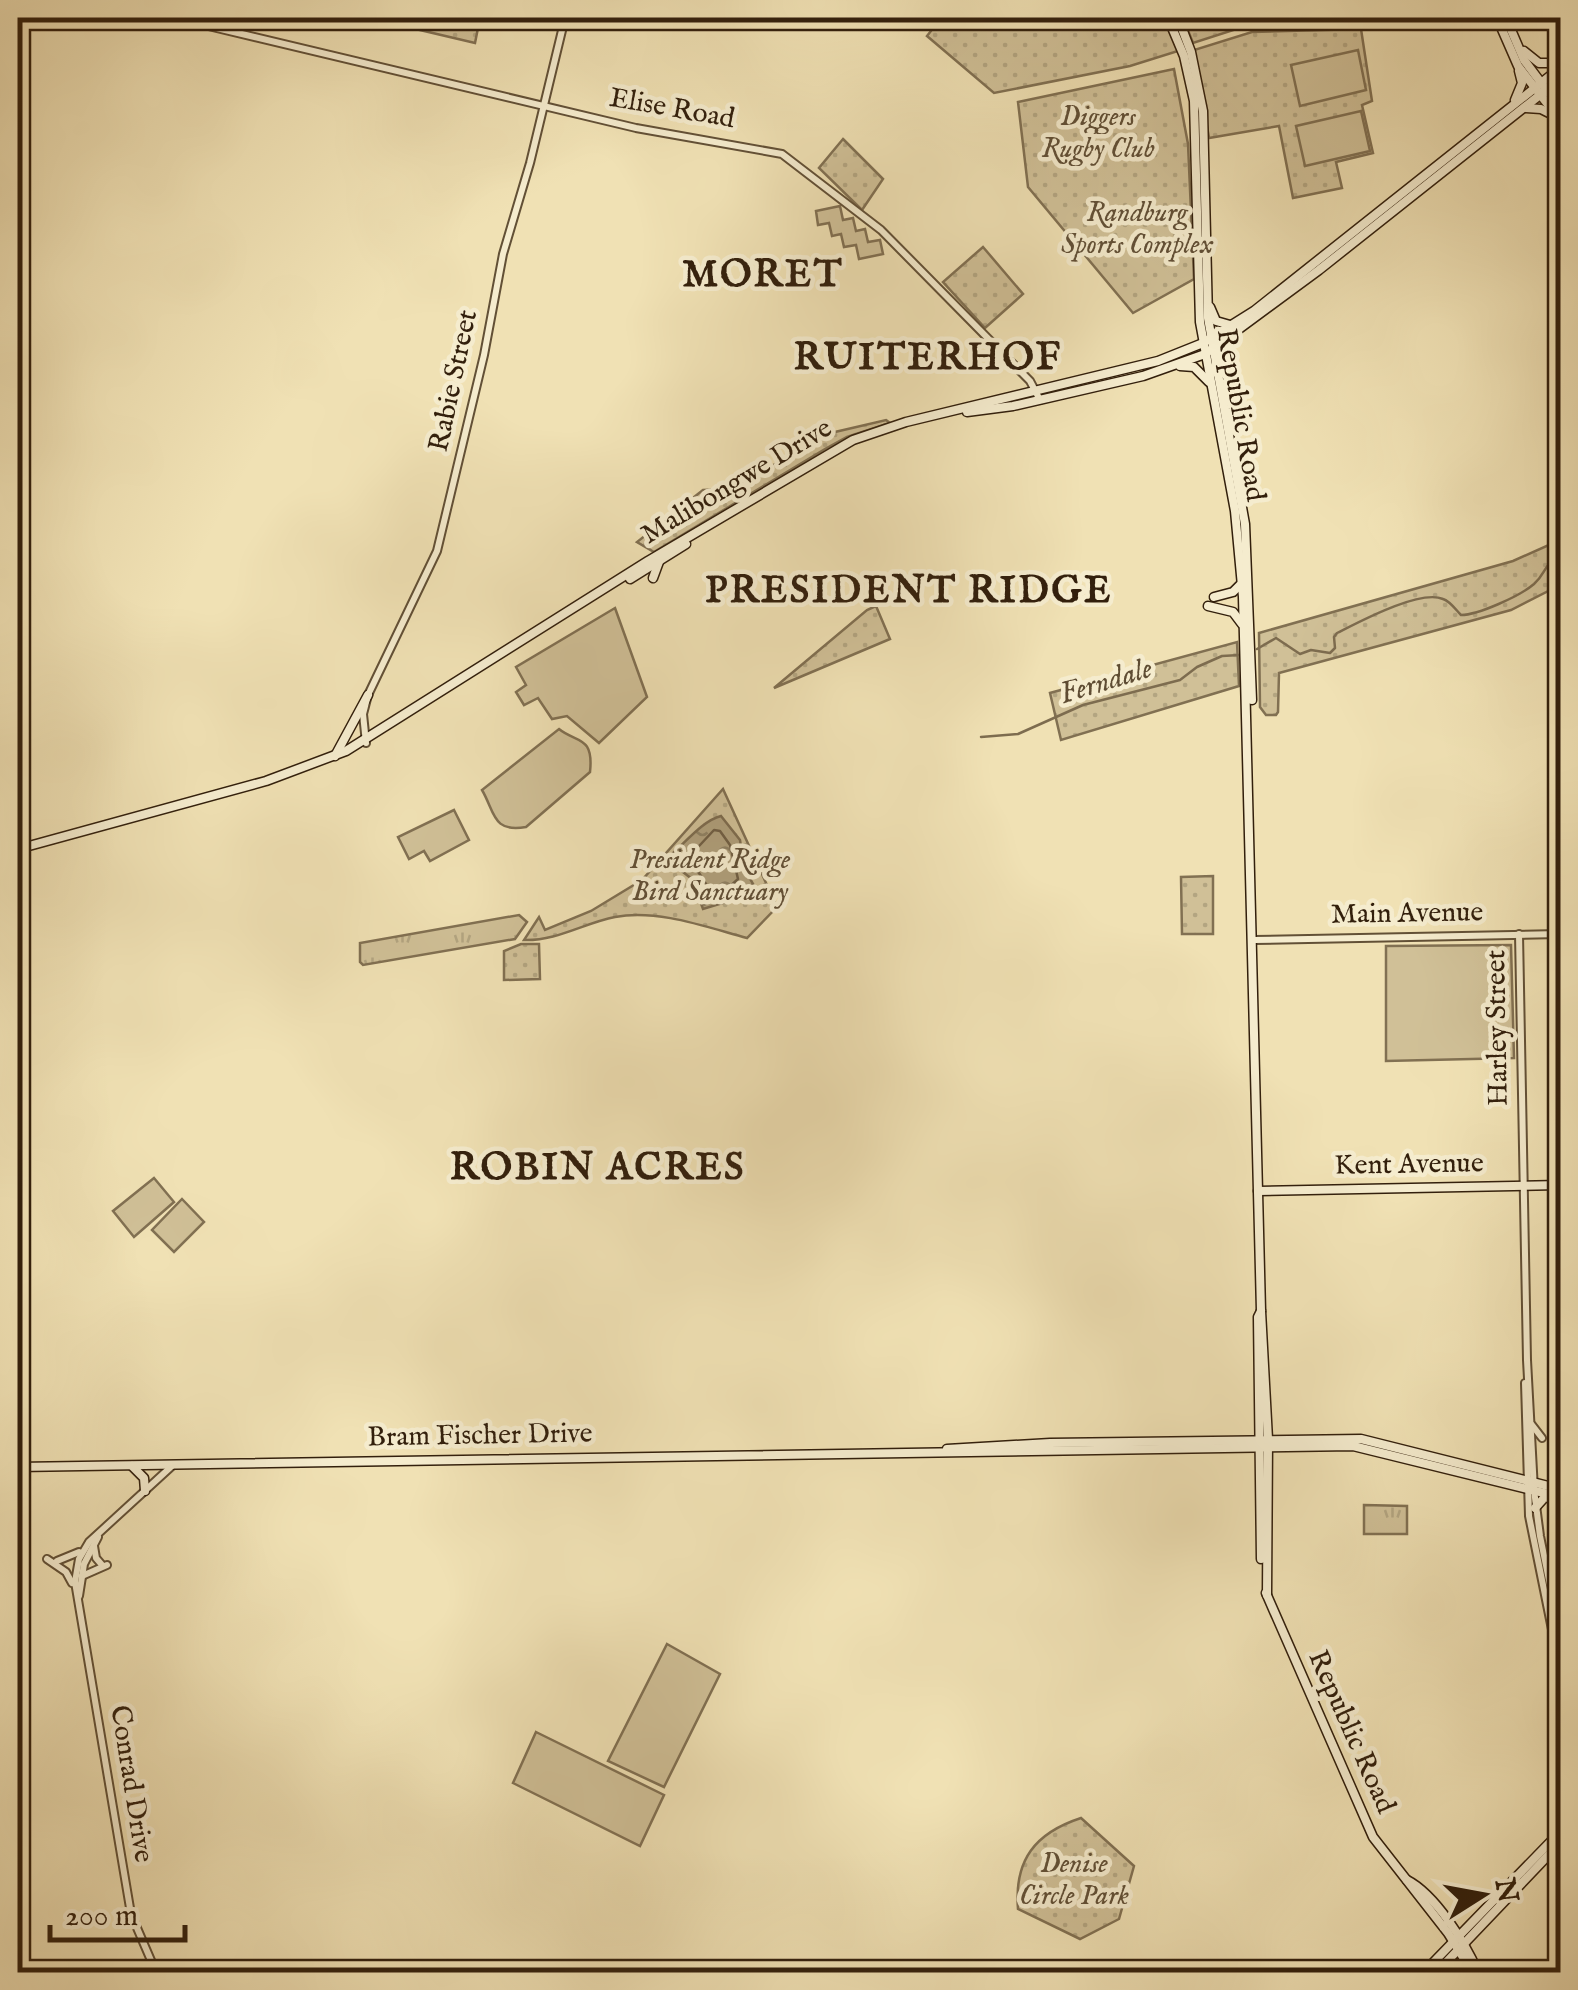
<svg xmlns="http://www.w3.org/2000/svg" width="1578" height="1990" font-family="'IM FELL English',serif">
<defs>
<pattern id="grass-tufts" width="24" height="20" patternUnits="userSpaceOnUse" patternTransform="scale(2.5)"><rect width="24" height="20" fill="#d0c097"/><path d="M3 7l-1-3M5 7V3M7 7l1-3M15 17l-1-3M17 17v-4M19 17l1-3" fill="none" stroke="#b3a581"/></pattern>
<pattern id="park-dots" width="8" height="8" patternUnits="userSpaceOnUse" patternTransform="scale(2.5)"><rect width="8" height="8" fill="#d0c097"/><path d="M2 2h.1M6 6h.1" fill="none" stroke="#b3a581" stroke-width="1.8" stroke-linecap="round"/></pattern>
<pattern id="water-ripples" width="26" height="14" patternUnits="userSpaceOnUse" patternTransform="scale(2.5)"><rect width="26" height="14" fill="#af9f7b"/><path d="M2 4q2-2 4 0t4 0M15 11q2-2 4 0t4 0" fill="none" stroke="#8f8163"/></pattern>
</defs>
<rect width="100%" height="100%" fill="#f0e1b4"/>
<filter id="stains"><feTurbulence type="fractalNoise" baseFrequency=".002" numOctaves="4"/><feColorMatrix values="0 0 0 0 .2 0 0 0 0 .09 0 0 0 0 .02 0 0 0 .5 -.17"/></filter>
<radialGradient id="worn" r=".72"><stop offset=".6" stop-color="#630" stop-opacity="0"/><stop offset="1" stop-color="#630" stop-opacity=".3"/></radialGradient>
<g fill="url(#grass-tufts)" stroke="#817052" stroke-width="2.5">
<path d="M519,915L527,922L515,939L363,965L360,962V943Z"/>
<path d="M1364,1505L1407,1506V1534H1364Z"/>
</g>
<g fill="url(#park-dots)" stroke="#817052" stroke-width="2.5">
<path d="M423,18H480L475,43L420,30Z"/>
<path d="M941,18H1164L1178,51L1130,66L994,93L927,36Z"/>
<path d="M1183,18H1344L1255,23L1193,43Z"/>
<path d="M1361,29L1372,101L1362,105L1373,153L1336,162L1342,188L1293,198L1279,126L1209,138L1194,50L1252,32Z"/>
<path d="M1174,69L1188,144L1194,279L1133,313L1028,187L1018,102Z"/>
<path d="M843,139L883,179L862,210L819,168Z"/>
<path d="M983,247L1023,294L985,328L943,282Z"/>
<path d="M886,420L890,423L847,437L825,449L654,552L637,542L703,490L729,489L835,432Z"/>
<path d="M1560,540V585L1511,610L1279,673L1278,712L1276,715H1266L1260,707L1259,633L1513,561Z"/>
<path d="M876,606L890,639L774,688L867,610Z"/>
<path d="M1237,642L1239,686L1061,740L1050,693Z"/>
<path d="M723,789L777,907L747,938C706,927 658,909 615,917C584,923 557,941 524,940L539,917L545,930L591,911L642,880Z"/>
<path d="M1213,876V934H1182L1181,877Z"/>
<path d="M521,944H539L540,979L504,980V951Z"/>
<path d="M1081,1818L1134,1866L1119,1919L1080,1939L1018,1909C1014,1860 1035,1833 1081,1818Z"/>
</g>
<g fill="#d0c097" stroke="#817052" stroke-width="2.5">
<path d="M1358,50L1366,90L1300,106L1291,65Z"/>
<path d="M1361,111L1370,151L1305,166L1296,126Z"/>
<path d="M840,206L843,220L853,218L856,231L865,229L868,242L880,240L883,254L859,259L856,245L844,247L841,234L832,236L829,223L818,225L816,211Z"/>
<path d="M615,608L647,697L599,743L567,716L552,719L538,698L524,705L516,692L526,685L516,667Z"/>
<path d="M559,729C576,743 594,735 590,772L526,827C492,833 495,812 482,790Z"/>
<path d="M454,810L469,840L430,861L424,851L409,859L398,837Z"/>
<path d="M1511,945L1514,1058L1386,1061V946Z"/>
<path d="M154,1178L174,1202L134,1237L113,1211Z"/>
<path d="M182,1199L204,1222L174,1252L152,1230Z"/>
<path d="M667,1644L720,1674L664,1787L608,1761Z"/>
<path d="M536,1732L664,1795L640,1846L513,1783Z"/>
</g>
<path fill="url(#water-ripples)" stroke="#7d6c4f" stroke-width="2.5" d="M721,816L740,840L744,868L753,884L729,901L703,909L692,879L666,859C683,846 701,821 721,816Z"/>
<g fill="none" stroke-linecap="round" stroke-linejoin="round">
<path stroke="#705f44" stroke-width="2.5" d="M714,830L720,831L730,845L738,879L725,891L713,895L699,873L686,860Z"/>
<g stroke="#7d6c4f" stroke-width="2.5">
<path d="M1257,649L1276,638L1300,654L1311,650L1330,653L1335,648L1334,637L1337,633C1359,622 1420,589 1443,599C1450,601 1456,610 1461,615C1478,615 1520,596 1534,584C1547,572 1542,566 1560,556"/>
<path d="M981,737L1018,734L1083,705L1180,680L1197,667L1222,656L1240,655"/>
</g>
<defs>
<g id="tertiary">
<path d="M113,18L204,25L636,128L782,154L881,230L1030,381L1040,400"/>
<path d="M366,743L363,714L368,695L437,551L484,355L503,254L530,163L565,18"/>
<path d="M1519,934L1527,1360L1534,1490L1540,1536L1560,1634"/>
<path d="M1254,940L1560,934"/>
<path d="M1525,1383L1529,1516L1560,1669"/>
<path d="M1532,1425L1542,1438"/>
<path d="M94,1546L96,1558L102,1565"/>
<path d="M47,1559L66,1572L72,1583"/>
<path d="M57,1561L79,1552"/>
<path d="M82,1576L107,1565"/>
<path d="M79,1596L84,1564L98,1537"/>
<path d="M156,1972L131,1914L75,1582L79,1559L89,1542L173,1465"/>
</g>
<g id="secondary">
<path d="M1168,18L1184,56L1194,101L1200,322L1235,511L1243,597L1261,1311L1268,1439L1267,1595"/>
<path d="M1178,18L1191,52L1203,111L1208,318L1245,524L1252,700"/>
<path d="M1497,18L1518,66L1560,120"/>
<path d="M1506,18L1524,60L1560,108"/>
<path d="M1524,51L1539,63H1560"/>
<path d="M1515,100L1522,83L1519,71"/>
<path d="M1526,108L1541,109L1555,116"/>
<path d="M1210,307L1216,321L1230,325"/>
<path d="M1180,366L1194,367L1209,382"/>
<path d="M1219,373L1221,352L1227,344"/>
<path d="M967,412L1013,406L1143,376L1205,354L1319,270L1560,79"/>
<path d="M653,578L660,559"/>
<path d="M630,579L686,544"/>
<path d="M1214,597L1233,592L1240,585"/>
<path d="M1208,606L1233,612L1242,624"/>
<path d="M335,756L368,695"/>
<path d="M18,849L266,781L346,751L648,561L853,440L906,422L1158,361L1203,343L1254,311L1560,68"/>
<path d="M1258,1191L1560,1185"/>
<path d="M1261,1311L1258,1317L1261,1559"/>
<path d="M947,1449L1050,1443L1361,1439L1560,1489"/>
<path d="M132,1466L144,1478L145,1491"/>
<path d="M18,1467L1353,1446L1560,1497"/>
<path d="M1535,1508L1544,1498L1551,1497"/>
<path d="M1266,1593L1373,1837L1448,1933L1472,1972"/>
<path d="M1407,1880C1436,1895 1465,1943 1478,1972"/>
<path d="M1445,1965H1454L1466,1972"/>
<path d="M1424,1972L1560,1832"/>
<path d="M1437,1972L1560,1843"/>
</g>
</defs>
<use href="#tertiary" stroke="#625036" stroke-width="10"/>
<use href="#secondary" stroke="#321f0c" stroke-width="11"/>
<use href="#tertiary" stroke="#f5ecce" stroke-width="6"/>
<use href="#secondary" stroke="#f5ecce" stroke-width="8"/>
</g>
<g text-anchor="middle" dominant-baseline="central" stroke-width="9" stroke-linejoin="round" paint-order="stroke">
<g font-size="28" fill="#321f0c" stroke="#f5ecce">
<text transform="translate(672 109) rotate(10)">Elise Road</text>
<text transform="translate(454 381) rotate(-78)">Rabie Street</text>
<text transform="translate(1240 415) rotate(80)">Republic Road</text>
<text transform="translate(737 482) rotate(-31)">Malibongwe Drive</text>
<text transform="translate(1407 914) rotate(-1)">Main Avenue</text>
<text transform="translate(1498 1028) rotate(-91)">Harley Street</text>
<text transform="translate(1409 1165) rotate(-1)">Kent Avenue</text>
<text transform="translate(480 1436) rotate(-1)">Bram Fischer Drive</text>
<text transform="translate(1351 1732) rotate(66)">Republic Road</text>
<text transform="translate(131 1784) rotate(81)">Conrad Drive</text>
</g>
<g font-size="28" font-style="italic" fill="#614f36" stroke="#f5ecce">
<text x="1098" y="117">Diggers<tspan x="1098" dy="32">Rugby Club</tspan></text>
<text x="1137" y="213">Randburg<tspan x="1137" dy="32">Sports Complex</tspan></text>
<text x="710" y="860">President Ridge<tspan x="710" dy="32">Bird Sanctuary</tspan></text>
<text x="1074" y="1864">Denise<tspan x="1074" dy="32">Circle Park</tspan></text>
</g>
<g font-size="30" font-style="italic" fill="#5e4c33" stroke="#f5ecce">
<text transform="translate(1106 682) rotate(-17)">Ferndale</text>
</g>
<g font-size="38" font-weight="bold" letter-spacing="2.5" fill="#321f0c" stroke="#f5ecce">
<text x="763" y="276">MORET</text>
<text x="928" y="359">RUITERHOF</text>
<text x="909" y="592">PRESIDENT RIDGE</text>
<text x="598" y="1169">ROBIN ACRES</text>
</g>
</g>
<rect width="1578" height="1990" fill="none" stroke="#f0e1b4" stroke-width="60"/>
<rect x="20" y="20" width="1538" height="1950" fill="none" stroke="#321f0c" stroke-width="5"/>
<rect x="30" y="30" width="1518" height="1930" fill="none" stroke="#321f0c" stroke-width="2.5"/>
<g transform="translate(1483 1895) rotate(79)" stroke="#f5ecce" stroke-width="8" paint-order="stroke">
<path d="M0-8L18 38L0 25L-18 38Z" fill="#321f0c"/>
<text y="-15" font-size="28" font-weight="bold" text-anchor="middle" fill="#321f0c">N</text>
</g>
<path d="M50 1925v15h135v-15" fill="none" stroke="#321f0c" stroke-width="5"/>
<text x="65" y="1925" font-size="30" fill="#321f0c" stroke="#f5ecce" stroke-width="8" paint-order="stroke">200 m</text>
<rect width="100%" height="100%" filter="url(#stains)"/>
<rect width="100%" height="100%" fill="url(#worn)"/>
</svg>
